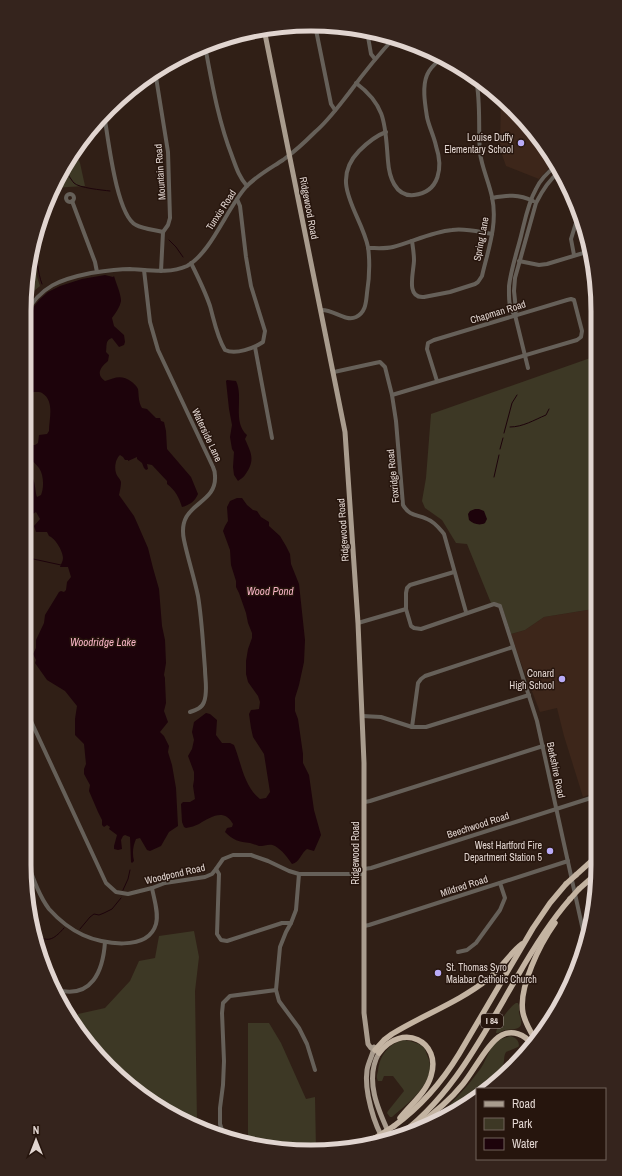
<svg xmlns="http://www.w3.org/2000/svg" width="622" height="1176" font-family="'Archivo Narrow',sans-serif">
<rect width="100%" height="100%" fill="#301f16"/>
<g fill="#3d261a">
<path d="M501,96L539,136L554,164L548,169L539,179L506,166L500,149Z"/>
<path d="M597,609V792L583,797L564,736L557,708L540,712L516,650L511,634L525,630L544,617L587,610Z"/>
</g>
<g fill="#3d3825">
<path d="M75,150L80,163L85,186L52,188Z"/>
<path d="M34,236L37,277L40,286L29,295L25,302V292Z"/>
<path d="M596,356L597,609L587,610L544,617L525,630L511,634L502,606L498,603H491L467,544L456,543L442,520L425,508L422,501L426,478L431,414Z"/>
<path d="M194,931L199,957L195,991L197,1124L152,1104L83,1040L78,1029V1014L105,1008L130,981L139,961L155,958L159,936Z"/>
<path d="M516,1003H518C520,1007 519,1009 519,1013C520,1017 524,1025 518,1028C515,1030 509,1029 505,1030C501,1031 500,1033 496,1033C497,1025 509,1007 516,1003Z"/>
<path d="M248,1023H269L281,1043L306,1099L315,1097L316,1150L248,1143Z"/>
<path d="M510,1036C515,1037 519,1040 519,1046L518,1047L506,1052C503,1058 505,1060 503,1065C501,1071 484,1088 477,1089V1091L441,1119H438L437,1117C454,1101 468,1086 481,1068C487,1059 489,1047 498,1041C501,1038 506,1038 510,1036Z"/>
<path d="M405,1040C410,1041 419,1043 423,1047C425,1048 426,1052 427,1055C440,1080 408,1103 392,1117H390L387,1113L388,1111L404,1091L403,1089L393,1076H384L382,1081H378C376,1077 377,1075 378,1071C379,1057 389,1042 405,1040Z"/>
</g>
<g fill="#1d030b">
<path d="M105,275L113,277L114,276C116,283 121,294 121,301C120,307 115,314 112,318L114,326L124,335L125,342L124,345L119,347L112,338C105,340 107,346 106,352L109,355L108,361C101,367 95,374 105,381C115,378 121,374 132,382C134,384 137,386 138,389C139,395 138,401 142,408L147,409L156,418H160L161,421L164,422L166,431L167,449L191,477L198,494C195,501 190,505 182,507C179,497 175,490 167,484V481L152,465L147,464L148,469L146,470L144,468L142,463L137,459V457L128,461V460H125L123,457L120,455C116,458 114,467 116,473C117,477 120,478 121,482C121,486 120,490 119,495L134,516L138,525L148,548L153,568L159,589L162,626L165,640L166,663L164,675L165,678V681L166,703L164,711L168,722L160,732L164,736L169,746L168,752L172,765L176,788L178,826L169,832L161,846L150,851L147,850L140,838L136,839C133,846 132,853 134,861L132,863L131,862L130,837L125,835L123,836L121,840L122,849L118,850L114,849V846L117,835L109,829L110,827L107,825L104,827L102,825V820L98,812L89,791L90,785L84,774V769L86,764L84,744L75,735V719L77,706L65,691L47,680L35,663L36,660L33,654L36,648V640L44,623L45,615L59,592L61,591L64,592L66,590L67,582L71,577L68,567H60C61,564 63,561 63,558C63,551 55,538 49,536L47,532H36L34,526L40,519L36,512L31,515L27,508L24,505V472C37,475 34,488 37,497L41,495C44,488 44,475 39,468C36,464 31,460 28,455L31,452L32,445H35L38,443L39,435L47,434L49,431C49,419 55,401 42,393C39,391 33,393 29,392L26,390L25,384V325L31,310L40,299L48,292L60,286L82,279Z"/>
<path d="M227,380L236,381C244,397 232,422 247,435L245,439C251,453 256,460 245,475C243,478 240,479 238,481L234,475L233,467L234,452L232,449L230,437L232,425L229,409L226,381Z"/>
<path d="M237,498H242L247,505L253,510L257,511L261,517L269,522V526L280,536L286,546L290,554L291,564L299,584L305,640L304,662L299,685L295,698V711L298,719L303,754V763L309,775L314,810L321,835L314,851L307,849C301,853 300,862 292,864C288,858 282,850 275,846C270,843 265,846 259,846C256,845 253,844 250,843C239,842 233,840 225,832L227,828L232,827L233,824C224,808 211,817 199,824C195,826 191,827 186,828L184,827L182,822L181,804L183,802H190L195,799L193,786L194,780V772L188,756L192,749L194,740L192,732L194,722L206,713L210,714L217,720L216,735L222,743H230L234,745C241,762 244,787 260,799L266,798L270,792L264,754L253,737L251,728L249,714L251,710L259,709L260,702L258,696L248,682L246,674V661L248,649L252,638V633L248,623L246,613L239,593L236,587V581L231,565L230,550L223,531L225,526L228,521L227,507L230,501Z"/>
<path d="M475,509H479L484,511L487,519L485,523C480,526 473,524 469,520L468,514L470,511Z"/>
</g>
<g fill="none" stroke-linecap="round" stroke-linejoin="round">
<g stroke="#1d030b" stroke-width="1">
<path d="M60,173L68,175C70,177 72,181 74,183C79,188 102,190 110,191"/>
<path d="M169,240L176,247L183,257"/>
<path d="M32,246C38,255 37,272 42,284"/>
<path d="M510,427C523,427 534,420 546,415L549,409"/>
<path d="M504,433L512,403L517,395"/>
<path d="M500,449L503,438"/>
<path d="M494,477L499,455"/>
<path d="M24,557L61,565"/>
<path d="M123,890L128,879L130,870"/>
<path d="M80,929L90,917L94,914L99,915L104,913L112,909L121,898"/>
<path d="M35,934H37C48,945 56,937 64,928"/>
</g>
<g stroke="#666059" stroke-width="4">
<path d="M315,25L331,104L335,110"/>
<path d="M367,31L371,54L375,59"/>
<path d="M205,46C212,83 218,120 232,156C236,167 239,177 247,186"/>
<path d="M155,71L168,152L170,218L168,225L163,232L161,271"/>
<path d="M356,83C387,106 385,126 388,161C389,176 395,197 414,195C440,192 443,167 436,146C434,136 429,127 427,117C425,104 422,87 427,75C430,67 437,62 443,57"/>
<path d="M104,114C108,136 116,215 136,225C143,229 155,230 163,232"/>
<circle cx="70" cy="198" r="4"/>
<path d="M492,198C507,195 519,194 533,201"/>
<path d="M72,201L95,262L97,272"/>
<path d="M412,241C413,248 414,254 414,260C414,271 405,299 424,297L450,292L475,284L478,282L482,276C488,250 498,224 492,197C489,182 482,168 480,153C478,128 481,103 476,79"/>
<path d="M368,248C376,248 385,249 393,247C412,242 432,232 452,230C466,228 479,232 492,234"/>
<path d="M574,255L571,239L579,213"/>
<path d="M519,261L539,265L547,264L590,251"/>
<path d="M191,263C198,277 205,291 210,306C214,320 217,337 225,350C236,355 254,348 263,342L265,331L251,286L246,257L240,206L237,199"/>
<path d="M144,270L150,322L158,350L213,467C214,469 215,473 215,476C217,506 176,502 184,540C188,559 194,577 198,596C202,620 203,645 205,669C205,679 208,692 204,702C202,708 196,710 190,712"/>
<path d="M321,310C333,309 345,322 356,317C366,312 366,302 367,293C369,280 370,261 368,247C361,213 328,183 359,151C367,143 375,136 386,132"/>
<path d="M25,315C40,286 61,279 91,273C104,271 117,269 130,269C149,270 169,274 187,266C211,253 227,208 246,187C256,176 271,168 283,160C294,152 305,142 315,132C328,121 338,107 349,93C363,74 378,55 395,37"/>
<path d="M515,315C508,309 509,295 509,286C511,269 517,252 521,236C525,220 528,203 536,189C540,180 548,172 556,166"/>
<path d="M255,347L272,438"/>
<path d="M528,368L515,315L516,310L514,291L515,278L536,203C542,191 549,180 559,172"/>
<path d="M334,372L375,363L380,362L385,367L392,395L396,421L403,505C410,517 417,514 427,519C435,522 439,528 444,534L466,612"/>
<path d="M392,395C453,377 515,358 577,340L581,337L582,331L574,300L571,299L567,300L434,340L428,343L427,349L437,381"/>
<path d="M406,609L411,626L414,628L421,629L494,604L500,606L537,721L586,944"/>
<path d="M358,623L406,609V593L407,588L410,585L454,572"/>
<path d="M24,706L106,883L116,892L128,894L152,888L165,883L205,877L212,874L216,869L223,859L233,855H251L268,861L289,871L299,874H364"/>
<path d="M362,716L381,717L412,727H426L529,695"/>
<path d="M412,727L418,683L421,679L425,676L513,647"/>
<path d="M365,802L370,801L543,746"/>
<path d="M24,853C31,871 37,893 49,909C58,919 70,929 83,935C102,944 148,952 156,924C159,913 154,899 152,888"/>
<path d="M216,869L219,874L217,934L221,940L227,941L282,923H291"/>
<path d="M364,869L371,868L597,796"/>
<path d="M299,874L296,910L291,923L286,932L280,947L276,990L279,1001L299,1028L307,1044L315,1070"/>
<path d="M364,926L369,925L568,861"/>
<path d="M458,952L467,950L476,943L500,910L505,898L500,883"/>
<path d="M57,990C92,999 103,971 105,942"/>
<path d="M224,1136L220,1124V1108L223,1085L224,1061L222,1013L223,1003L230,996L276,990"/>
</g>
<g stroke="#a99c8e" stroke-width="5">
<path d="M264,29L345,432L358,623L364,763V1013L368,1044L371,1048L379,1053C363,1081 380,1114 392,1140"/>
<path d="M374,1047C374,1052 368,1063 367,1070C364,1091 374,1125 385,1142"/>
</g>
<g stroke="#c4b4a2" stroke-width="5.5">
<path d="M576,875L597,856"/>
<path d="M579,889L597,873"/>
<path d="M535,1039C530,1031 525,1022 523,1013C518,988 540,944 555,923"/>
<path d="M375,1050L384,1040L392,1034C423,1015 459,1002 488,979C501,969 509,954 522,944"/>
<path d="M379,1053C402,1022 442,1041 431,1076C426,1093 410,1105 400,1118"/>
<path d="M394,1126C420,1107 442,1082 459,1054L533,928L550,903L566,884"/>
<path d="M415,1127C432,1115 450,1100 463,1084C474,1071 488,1042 502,1035C512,1030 525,1034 531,1044"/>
<path d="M394,1139C451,1100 483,1035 517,977C533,949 549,923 570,899"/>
<path d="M361,1146L375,1138"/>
</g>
<g stroke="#c4b4a2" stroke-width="5.5">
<path d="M566,884L576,875"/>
<path d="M570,899L579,889"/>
<path d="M375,1138L394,1126"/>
</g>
</g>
<g fill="#b9abf7" stroke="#26150d" stroke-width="1.5">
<circle cx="521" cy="143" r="4"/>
<circle cx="562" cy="679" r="4"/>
<circle cx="550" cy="851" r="4"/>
<circle cx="438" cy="973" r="4"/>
</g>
<g text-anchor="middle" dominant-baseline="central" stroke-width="3" stroke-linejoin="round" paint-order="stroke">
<rect fill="#26150d" stroke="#a99b96" stroke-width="1" x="481" y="1014" width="22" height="14" rx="3"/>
<g font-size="9" font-weight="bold" fill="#e1d5d0">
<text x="492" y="1021">I 84</text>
</g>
<g font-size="10" fill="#e1d5d0" stroke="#26150d" text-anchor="end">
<text x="513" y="137">Louise Duffy<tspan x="513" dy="12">Elementary School</tspan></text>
<text x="554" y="673">Conard<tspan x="554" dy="12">High School</tspan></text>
<text x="542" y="845">West Hartford Fire<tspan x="542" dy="12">Department Station 5</tspan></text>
<text x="446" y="967" text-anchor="start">St. Thomas Syro<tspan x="446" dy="12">Malabar Catholic Church</tspan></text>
</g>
<g font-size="10" fill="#e1d5d0" stroke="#26150d">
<text transform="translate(160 172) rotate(-94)">Mountain Road</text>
<text transform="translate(309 208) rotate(79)">Ridgewood Road</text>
<text transform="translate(221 210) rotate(-57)">Tunxis Road</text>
<text transform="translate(481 239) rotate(-79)">Spring Lane</text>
<text transform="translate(498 312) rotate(-17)">Chapman Road</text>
<text transform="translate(207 435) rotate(65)">Waterside Lane</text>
<text transform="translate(393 476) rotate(-96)">Foxridge Road</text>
<text transform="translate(343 530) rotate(-94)">Ridgewood Road</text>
<text transform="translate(556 770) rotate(78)">Berkshire Road</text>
<text transform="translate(478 825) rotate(-18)">Beechwood Road</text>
<text transform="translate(355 853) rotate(-90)">Ridgewood Road</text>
<text transform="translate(175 874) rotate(-13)">Woodpond Road</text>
<text transform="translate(464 886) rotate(-18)">Mildred Road</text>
</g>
<g font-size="11" font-style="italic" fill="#f5b1c3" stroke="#26150d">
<text x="270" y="591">Wood Pond</text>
<text x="103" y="642">Woodridge Lake</text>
</g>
</g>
<path d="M0 0H622V1176H0ZM311 31H311A280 280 0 0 1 591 311V865A280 280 0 0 1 311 1145H311A280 280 0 0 1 31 865V311A280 280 0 0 1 311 31Z" fill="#35241d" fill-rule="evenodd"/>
<path fill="none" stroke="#e1d5d0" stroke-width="5" d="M311 31H311A280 280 0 0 1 591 311V865A280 280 0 0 1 311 1145H311A280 280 0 0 1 31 865V311A280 280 0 0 1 311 31Z"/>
<rect x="476" y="1088" width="130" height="72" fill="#26150d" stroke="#71625b"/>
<rect x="484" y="1101" width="20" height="6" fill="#a99c8e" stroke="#71625b"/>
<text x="512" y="1108" font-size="12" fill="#e1d5d0">Road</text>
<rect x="484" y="1118" width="20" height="12" fill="#3d3825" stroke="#71625b"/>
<text x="512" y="1128" font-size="12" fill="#e1d5d0">Park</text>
<rect x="484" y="1138" width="20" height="12" fill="#1d030b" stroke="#71625b"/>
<text x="512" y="1148" font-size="12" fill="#e1d5d0">Water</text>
<g transform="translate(36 1140)" stroke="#26150d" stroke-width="3" paint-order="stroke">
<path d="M0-3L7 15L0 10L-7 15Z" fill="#e1d5d0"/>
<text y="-6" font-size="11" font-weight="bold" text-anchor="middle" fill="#e1d5d0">N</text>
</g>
</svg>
